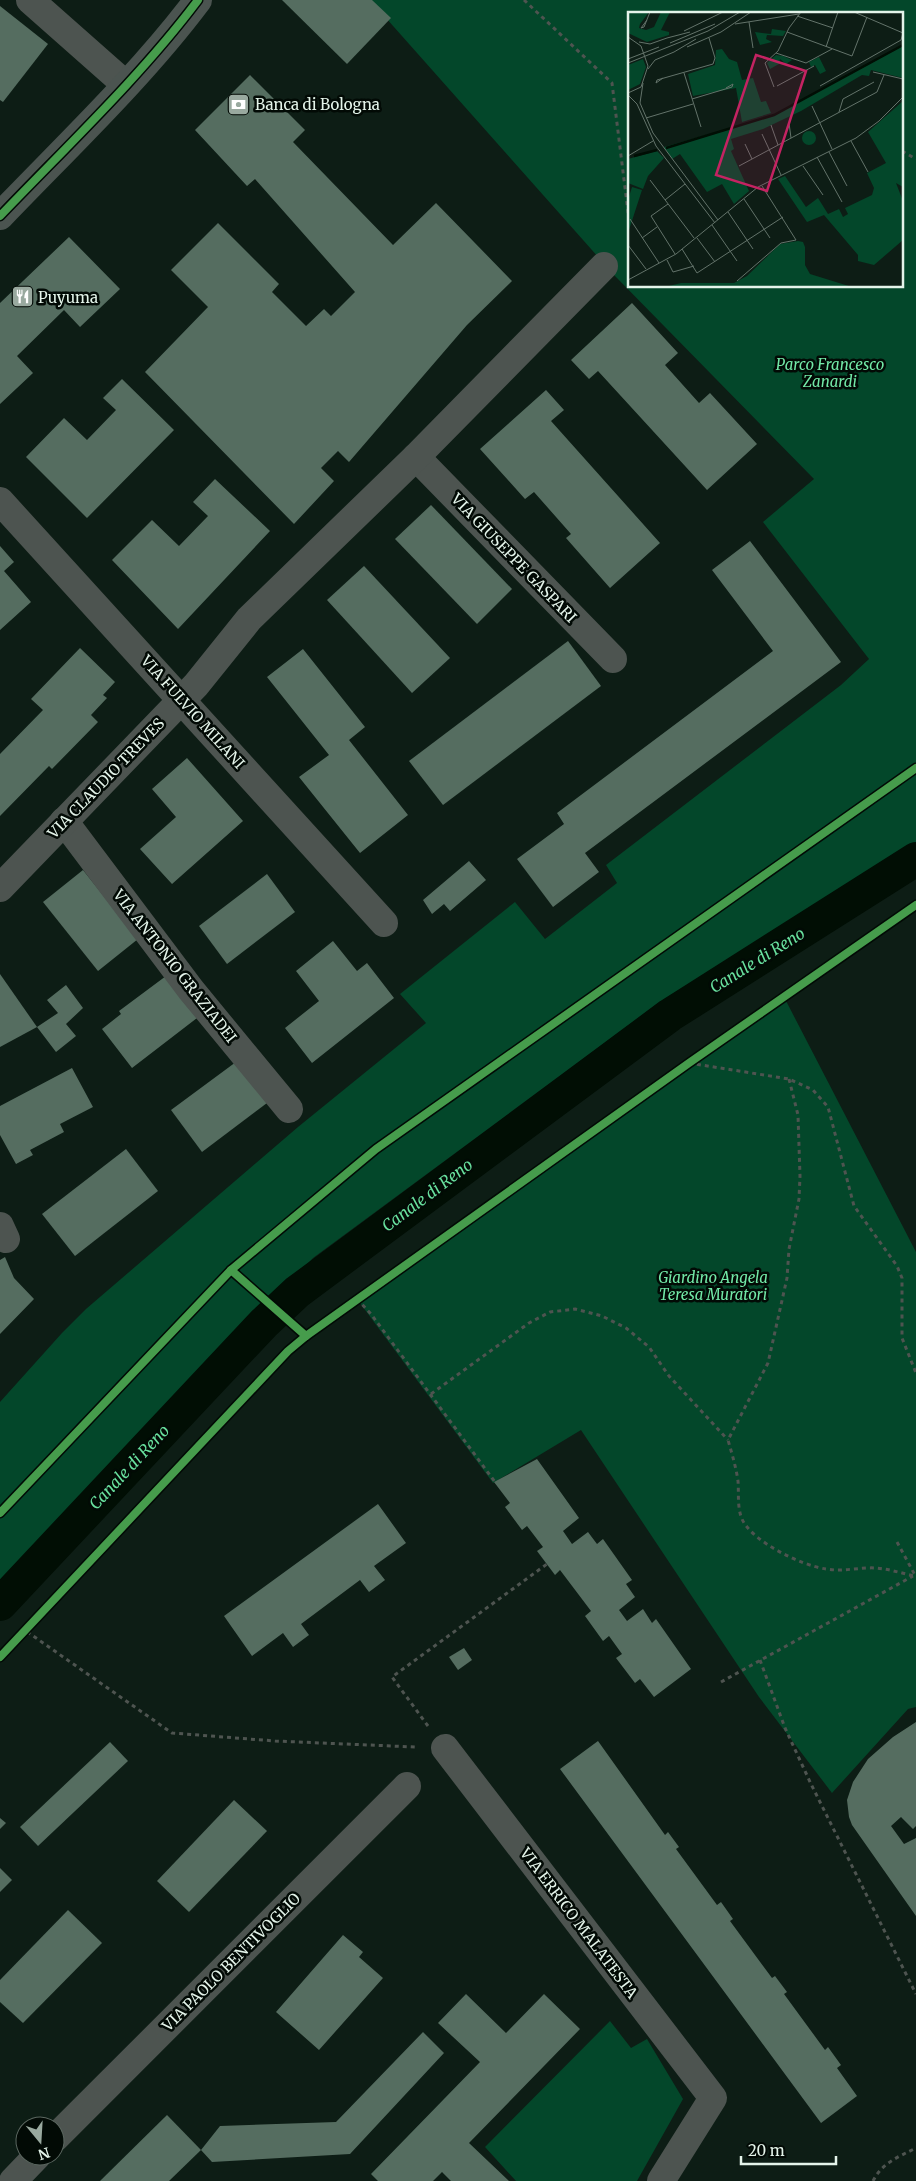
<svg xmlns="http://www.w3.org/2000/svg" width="916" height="2181" font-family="Merriweather,serif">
<rect width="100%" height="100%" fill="#0d1d15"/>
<g fill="#03472a" fill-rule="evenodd">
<path d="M370,0H916V847L664,999L313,1258L0,1587V1402L62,1333L86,1309L298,1127L426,1023L400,994L515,902L545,939L617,883L606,865L841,685L869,659L763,522L814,479L615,276ZM630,14H902V286H630Z"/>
<path d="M784,997L916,1252V1707L908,1709L832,1793L759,1697L581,1430L493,1483L357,1299Z"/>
<path d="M610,2021L631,2048L647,2039L683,2099L637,2181H516L485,2147Z"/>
</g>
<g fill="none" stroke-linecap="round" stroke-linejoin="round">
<path stroke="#010e04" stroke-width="34" d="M0,1604L264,1323L297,1292L670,1015L916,859"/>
</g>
<g fill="#556d60">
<path d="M282,0H372L391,18L347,64Z"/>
<path d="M0,6L48,44L3,102L0,100Z"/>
<path d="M250,75L305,130L293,142L393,245L436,203L512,281L467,325L349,462L338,451L321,468L334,481L294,524L145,372L208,307L171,270L218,223L279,284L272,292L306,326L324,309L331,316L355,292L255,179L247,186L195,130Z"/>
<path d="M69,237L120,289L80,327L64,310L17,356L33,373L0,404V303Z"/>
<path d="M632,303L678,353L665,365L699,403L710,393L757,444L707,490L598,371L589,379L571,360Z"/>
<path d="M122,379L174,430L87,518L26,457L64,418L87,440L116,410L103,398Z"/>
<path d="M546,390L564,410L551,421L660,543L610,588L566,538L571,534L534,492L525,499L480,449Z"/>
<path d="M215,479L270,531L178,629L112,560L152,520L179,546L208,516L193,502Z"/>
<path d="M431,505L512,589L477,624L395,539Z"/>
<path d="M750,541L841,662L585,853L599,872L553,907L517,859L564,824L557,813L773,651L712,570Z"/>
<path d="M0,546L14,562L4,571L31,602L0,630Z"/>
<path d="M364,566L450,658L412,693L327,600Z"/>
<path d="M568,641L601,686L443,805L409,761Z"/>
<path d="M80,648L115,682L103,695L107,698L91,715L98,722L52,769L49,766L0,816V754L43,710L31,699Z"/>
<path d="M303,649L365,727L349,740L408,815L360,853L299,777L329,755L267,677Z"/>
<path d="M187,758L243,821L172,884L140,849L176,817L152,789Z"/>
<path d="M469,861L486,880L450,911L444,904L432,914L423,900Z"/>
<path d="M83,870L138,939L98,971L43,902Z"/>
<path d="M267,874L295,912L227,964L199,926Z"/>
<path d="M333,941L357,971L367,963L394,998L312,1063L285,1028L319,1001L296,971Z"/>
<path d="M0,974L37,1027L0,1047Z"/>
<path d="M166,976L197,1018L132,1068L102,1029L121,1014L119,1011Z"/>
<path d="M66,985L83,1008L66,1024L76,1036L56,1052L37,1027L58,1013L47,1000Z"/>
<path d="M240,1059L271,1100L202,1152L171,1110Z"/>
<path d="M72,1068L93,1107L60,1124L64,1132L30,1150L33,1155L16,1164L0,1135V1106Z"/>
<path d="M126,1149L158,1191L75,1256L42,1214Z"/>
<path d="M5,1257L14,1278L34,1299L0,1334V1260Z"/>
<path d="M537,1459L579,1518L563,1531L572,1544L588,1532L597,1544L603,1539L632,1580L626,1584L635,1597L619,1610L627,1621L643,1609L652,1623L656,1619L691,1669L654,1697L640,1679L635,1683L616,1658L622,1654L609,1636L603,1641L585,1616L591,1611L560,1570L555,1575L537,1551L543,1547L527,1526L522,1530L505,1507L510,1503L494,1482Z"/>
<path d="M378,1504L406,1543L374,1566L385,1580L369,1592L360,1580L301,1624L309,1635L293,1647L283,1633L252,1656L224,1616Z"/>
<path d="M464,1648L472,1660L458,1670L449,1657Z"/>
<path d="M916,1722V1826L913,1829L901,1817L891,1826L904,1844L916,1838V1916L852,1825L849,1817L847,1800L853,1782L868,1759L893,1737Z"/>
<path d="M598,1741L665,1835L668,1832L679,1847L676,1849L717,1905L721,1902L733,1919L730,1921L772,1978L775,1976L787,1992L784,1994L825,2050L828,2047L841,2065L837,2068L857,2096L821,2123L560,1769Z"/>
<path d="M110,1742L128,1761L38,1846L20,1827Z"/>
<path d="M234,1800L267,1831L189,1912L157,1881Z"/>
<path d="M0,1818L6,1823L0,1829Z"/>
<path d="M0,1868L12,1880L0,1892Z"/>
<path d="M68,1910L102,1943L23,2023L0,2002V1980Z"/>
<path d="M343,1935L363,1952L359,1957L383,1978L319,2050L276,2012Z"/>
<path d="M466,1994L506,2033L544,1994L580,2029L469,2143L509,2181H451L442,2172L433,2181H378L371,2174L480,2062L438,2023Z"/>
<path d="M423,2032L444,2053L350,2154L212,2162L201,2150L220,2126L336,2122Z"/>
<path d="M167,2115L201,2150L169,2181H100Z"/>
</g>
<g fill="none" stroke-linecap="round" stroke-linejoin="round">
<g stroke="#4e5450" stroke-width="3" stroke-dasharray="4 4" stroke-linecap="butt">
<path d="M524,0L612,83L630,228"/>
<path d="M902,151L916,159"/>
<path d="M689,1063L789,1079L813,1090L828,1107L854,1206L897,1266L902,1278V1338L916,1373"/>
<path d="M789,1079L798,1115L800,1176L799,1199L789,1249L787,1278L768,1363L728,1440C732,1454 736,1467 738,1481C739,1494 737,1507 742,1519C752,1542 803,1566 826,1569C843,1572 860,1567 876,1568C889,1569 901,1573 914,1576"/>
<path d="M357,1299L371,1314L495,1482"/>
<path d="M306,1336L26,1631L172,1733L275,1741L415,1747"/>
<path d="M431,1394L529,1323L550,1312L575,1309L602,1316L626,1328L649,1347L669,1376L728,1440"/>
<path d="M897,1542L916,1577"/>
<path d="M760,1660L785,1728L811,1784L916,1994"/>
<path d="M721,1682L913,1576"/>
<path d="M428,1726L392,1677L547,1564"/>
<path d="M873,2181C882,2163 898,2157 916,2148"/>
</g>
<g stroke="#4d5450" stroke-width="28">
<path d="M30,0L125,84"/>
<path d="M416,457L613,659"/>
<path d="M0,501L384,923"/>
<path d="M64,821L191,990L289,1109"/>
<path d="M0,888L196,685L249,619L416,457L604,266"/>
<path d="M0,1226L6,1239"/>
<path d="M445,1748L713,2098L661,2181"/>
<path d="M55,2138L407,1786"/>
<path d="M13,2181L37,2156"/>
</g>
<path stroke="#4b5450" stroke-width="28" d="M0,216C66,147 141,76 198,0"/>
<defs>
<g id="cycleway">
<path d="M0,216C66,147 141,76 198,0"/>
<path d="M231,1270L306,1336"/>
<path d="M0,1513L231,1270L376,1149L916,768"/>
<path d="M0,1657L288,1351L306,1336L689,1063L916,905"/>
</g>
</defs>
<use href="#cycleway" stroke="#020a05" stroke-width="11"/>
<use href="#cycleway" stroke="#469c4c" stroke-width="8"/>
</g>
<defs>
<symbol id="bank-square" viewBox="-11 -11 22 22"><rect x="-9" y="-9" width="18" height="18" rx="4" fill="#99a99f" stroke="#020a05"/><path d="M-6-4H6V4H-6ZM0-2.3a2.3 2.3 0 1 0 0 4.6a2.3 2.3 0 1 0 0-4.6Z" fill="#fff"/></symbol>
<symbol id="restaurant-square" viewBox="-11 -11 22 22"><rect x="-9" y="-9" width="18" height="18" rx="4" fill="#99a99f" stroke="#020a05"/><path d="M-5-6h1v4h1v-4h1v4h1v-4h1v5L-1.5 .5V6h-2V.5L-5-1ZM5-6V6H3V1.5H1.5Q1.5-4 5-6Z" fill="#fff"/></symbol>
</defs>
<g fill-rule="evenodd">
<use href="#bank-square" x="226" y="92" width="25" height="25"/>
<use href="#restaurant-square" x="10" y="284" width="25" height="25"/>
</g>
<g text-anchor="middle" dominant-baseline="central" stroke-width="5" stroke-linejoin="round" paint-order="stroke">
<g font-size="15" fill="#e4f4ea" stroke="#020a05" text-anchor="start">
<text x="255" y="104">Banca di Bologna</text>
<text x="38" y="297">Puyuma</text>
</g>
<g font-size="15" font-style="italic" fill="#72e9a7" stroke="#020a05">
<text x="830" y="364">Parco Francesco<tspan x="830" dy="17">Zanardi</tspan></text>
<text x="713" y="1277">Giardino Angela<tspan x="713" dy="17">Teresa Muratori</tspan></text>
</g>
<g font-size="15" fill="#e4f4ea" stroke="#020a05">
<text transform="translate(514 558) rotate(46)">VIA GIUSEPPE GASPARI</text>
<text transform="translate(193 712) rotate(48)">VIA FULVIO MILANI</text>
<text transform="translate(106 778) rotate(-46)">VIA CLAUDIO TREVES</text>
<text transform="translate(175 966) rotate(52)">VIA ANTONIO GRAZIADEI</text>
<text transform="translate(579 1923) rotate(53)">VIA ERRICO MALATESTA</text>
<text transform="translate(231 1962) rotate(-45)">VIA PAOLO BENTIVOGLIO</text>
</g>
<g font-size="16" font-style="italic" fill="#68e09e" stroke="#020a05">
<text transform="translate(757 960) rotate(-32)">Canale di Reno</text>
<text transform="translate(427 1195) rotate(-37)">Canale di Reno</text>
<text transform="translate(129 1467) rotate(-47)">Canale di Reno</text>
</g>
</g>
<g transform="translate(628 12)">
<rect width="275" height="275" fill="#0d1d15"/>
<path d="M0,0H21L12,12L11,16L18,18L26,15L33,0H42L33,18L41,20V23L19,30L0,21ZM144,17L158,19L155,24L139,23L138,27L144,30L132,33L127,20L143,22ZM275,34V66L243,58L241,64L234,63L173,99L135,117L103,127L106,137L103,139L121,179L106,192L94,172L79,180L52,142L44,147L36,135L144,104ZM94,37L101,47L109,50L114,68L125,66L133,90L138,89L143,101L114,110L108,76L65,84L60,62L87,53L88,38ZM148,43L155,44L164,48L158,52L152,47L151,52L142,57L139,51ZM191,45L198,59L192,62L187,53L183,55L181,50ZM15,47L18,55L12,72L0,78V53ZM275,89V175L268,171L275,189V228L246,253L230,249V243L196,203L179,210L150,167L157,164L178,195L190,186L200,202L211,197L215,205L220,202L217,196L244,183L246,176L239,161L258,151L240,120ZM174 126a7 7 0 1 1 14 0a7 7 0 1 1-14 0ZM29,139L36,146L20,164L15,177L0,171V147ZM4,175L14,178L0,221V188ZM170,229L175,230L177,235V253L182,262L224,275H37L53,271H106L119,264L152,232Z" fill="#03472a"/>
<path fill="none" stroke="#010e04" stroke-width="2.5" d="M38,136L146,103L275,33M6,144L29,138"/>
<path fill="none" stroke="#63736a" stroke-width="1" d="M169,4L205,16M19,8L13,16L16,15L22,0M121,10L125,36M107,12L171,2M56,19L95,0M159,20L224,44L239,5M0,25L13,34L20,54L13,75L0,81M39,26L62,20M11,30L22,32L39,26M42,31L87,12M59,35L93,20L123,0M198,35L210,0M46,40L68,27M148,41L178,51L204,37M0,47L31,35M0,51L80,19L112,0M20,57L27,48L46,40M245,60L275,67M56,61L73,115M35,66L28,71L29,68L85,52L87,46L81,26M15,71L12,91L25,121L90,208M149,74L186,54M192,74L273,28L275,21L226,0M146,75L137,51L150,39L161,16L173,0M0,83L9,92L28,134L87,211M64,87L104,75L105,72L98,76M184,94L204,137M211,100L215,87L246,70M18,106L65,92M161,111L163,126M143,113L150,133M134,122L153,163M223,129L240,160M117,132L124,147M201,140L219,174M0,144L25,129M189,145L214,190M111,154L249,80L256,63M175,154L195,183M22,168L66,226M116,187L142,226M37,188L57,172M40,192L23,204L47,242M100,200L125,237M2,207L31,251M84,213L109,249M14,226L29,215M69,226L87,250M0,233L18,257M54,237L69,261L155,205M39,248L45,260L66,254M0,268L48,242L130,175L228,126L251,109L275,85M109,269L153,231L168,228L134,174"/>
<path fill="#c42362" fill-opacity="0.15" stroke="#c42362" stroke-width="2.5" d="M128,43L178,59L139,179L88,163Z"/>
<rect width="275" height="275" fill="none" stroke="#e4f4ea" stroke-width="2.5"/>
</g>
<g transform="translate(40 2141) rotate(162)"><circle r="24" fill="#020a05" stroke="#5c6861"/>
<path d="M0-4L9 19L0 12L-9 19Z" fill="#99a99f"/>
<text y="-8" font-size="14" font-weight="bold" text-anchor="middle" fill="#e4f4ea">N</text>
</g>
<path d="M741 2156v8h95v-8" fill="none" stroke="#e4f4ea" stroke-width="2.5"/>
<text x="748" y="2156" font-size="15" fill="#e4f4ea" stroke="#020a05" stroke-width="4" paint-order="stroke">20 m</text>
</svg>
